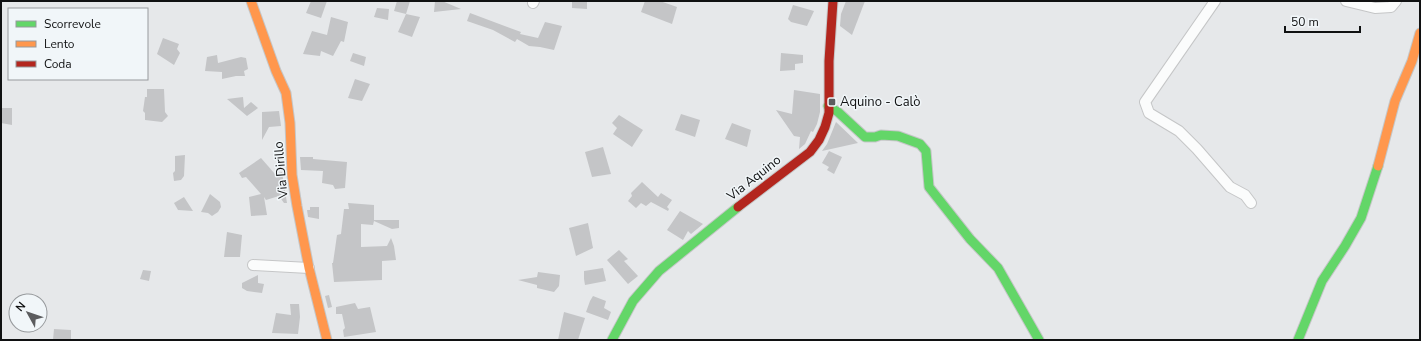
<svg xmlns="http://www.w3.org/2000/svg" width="1421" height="341" font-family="'Nunito Sans',sans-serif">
<rect width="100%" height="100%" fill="#e6e8ea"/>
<g fill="#c4c5c7">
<path d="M311,1H327L321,18L306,13Z"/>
<path d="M397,1H410L406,14L420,17L412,37L398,32L406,14L394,11Z"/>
<path d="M435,1H442L461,9L434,12Z"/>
<path d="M572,1H587V9L572,8Z"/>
<path d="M645,1H660L677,7L672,24L641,12Z"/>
<path d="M846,1H865L852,35L840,26L841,14Z"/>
<path d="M793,5L814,11L807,26L791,22L788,19Z"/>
<path d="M377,8L389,9L388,20L374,17Z"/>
<path d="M470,13L521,32L520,34L538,38L545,22L562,26L554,50L540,47L529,46L517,39L515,42L493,30L467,21Z"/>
<path d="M331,17L348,22L344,42L341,41L333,56L321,51L320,56L303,54L312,31L327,35Z"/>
<path d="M163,38L179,44L177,49L180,53L174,65L157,54Z"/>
<path d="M353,53L366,57L364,66L350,61Z"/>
<path d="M781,53L803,55V63L795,64V70L780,71Z"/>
<path d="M217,55L218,63L241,57L246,58L248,69L244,71L245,76H236L222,79V72L205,71L207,57Z"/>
<path d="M355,79L370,84L362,101L348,98Z"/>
<path d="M147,89H164L165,112L168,116L162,122L145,120V113L143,111L145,97H147Z"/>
<path d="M794,90L820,94V112L817,124L813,132L811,131L805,144L799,149L800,137L794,136L776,110L792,114Z"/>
<path d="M243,97L244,108L251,102L258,108L247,116L227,99Z"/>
<path d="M1,108H12V125L1,123Z"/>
<path d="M279,111L281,126L269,127L262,140V112Z"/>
<path d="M681,114L700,120L695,137L675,130Z"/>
<path d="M619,115L643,130L632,147L613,134L617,128L612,123Z"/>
<path d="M836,122L858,143L822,151L827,144Z"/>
<path d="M732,123L751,130L747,147L725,139Z"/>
<path d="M603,147L611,174L592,177L585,152Z"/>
<path d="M829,151L842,157L834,174L827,170L829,167L822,163Z"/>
<path d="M185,155L184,176L181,180L174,181L173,173L175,171V156Z"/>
<path d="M300,157H313V159L347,162L345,188L335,189L333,185L322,183L323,171L301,170Z"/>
<path d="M261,158L275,174L282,172L287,203H284L279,196L266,200L264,197L267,215L251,216L249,197L261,194L246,177L242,178L239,173Z"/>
<path d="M642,182L658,197L661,193L672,200L667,207L669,209L668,211L651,202L646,206L641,203L636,208L628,201L632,196L631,193Z"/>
<path d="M210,194L220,202L221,207L218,212L212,216L208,213L201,212Z"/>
<path d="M184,197L193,211L178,210L174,203Z"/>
<path d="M348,203L374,205V220H399V228L392,229L374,221L373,225L361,224V247L387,246L391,238L394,246L396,260L382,261V280L334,282L332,263H333L337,235L341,234L344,209H349Z"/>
<path d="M310,207H319V219L308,217L307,210H310Z"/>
<path d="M680,211L703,224L691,234L688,231L683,240L667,230Z"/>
<path d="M588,223L593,248L576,256L569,228Z"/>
<path d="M227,232L242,235L240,257H224Z"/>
<path d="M619,250L628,259L624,261L638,276L628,284L607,260Z"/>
<path d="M603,268L606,281L585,285L584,279V271Z"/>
<path d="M143,270L151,271L149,281L140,279Z"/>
<path d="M538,272L560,275L559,286L554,292L537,288V285L518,280L537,277Z"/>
<path d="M258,275V283L264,284L262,293L247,291L242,288V283Z"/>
<path d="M329,295L332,307L328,308L325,296Z"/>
<path d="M593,296L606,301L604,308L611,312L608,320L586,312L590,301Z"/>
<path d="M355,303L358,309L370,307L376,332L344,337L343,330L345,328L342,314H336V307Z"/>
<path d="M290,304H299L300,317L298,334L272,333L276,313L291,315Z"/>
<path d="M564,312L585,318L578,340H558Z"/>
<path d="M54,329L71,330V340H53Z"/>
</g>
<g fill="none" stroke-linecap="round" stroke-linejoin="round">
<defs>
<g id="street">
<path d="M1215,1L1145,102L1149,113L1179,131L1197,149L1230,187L1245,195L1251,203"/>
<path d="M1346,1L1375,8L1391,7L1396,1"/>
<path d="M533,3L534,1"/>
<path d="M253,265L309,268"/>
</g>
<g id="fast">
<path d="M828,106L838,112L865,137H875L881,135L898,136L920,144L926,151L929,187L970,239L998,268L1039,340"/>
<path d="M612,340L633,301L659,271L738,207"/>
<path d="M1298,340L1322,281L1345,246L1361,218L1378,166"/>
</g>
<g id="slow">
<path d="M251,1L276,71L286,93L290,123L292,175L297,206L309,268L327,340"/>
<path d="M1378,166L1395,101L1412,61L1420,33"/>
</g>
<path id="jam" d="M738,207L810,152L819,140L825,127L829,113V61L833,1"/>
</defs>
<use href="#street" stroke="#c5c6c7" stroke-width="12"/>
<use href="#fast" stroke="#c5c6c7" stroke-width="11"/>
<use href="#slow" stroke="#c5c6c7" stroke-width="11"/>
<use href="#jam" stroke="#c5c6c7" stroke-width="11"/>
<use href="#street" stroke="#fbfcfc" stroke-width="10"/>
<use href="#fast" stroke="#63d668" stroke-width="9"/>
<use href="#slow" stroke="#ff974d" stroke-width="9"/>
<use href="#jam" stroke="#b3261e" stroke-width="9"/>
</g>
<rect fill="#5b5c5e" stroke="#f1f6f9" stroke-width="1.5" x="828" y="98" width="8" height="8" rx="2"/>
<g text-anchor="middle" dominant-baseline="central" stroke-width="3" stroke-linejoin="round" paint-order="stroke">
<g font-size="13" fill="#101112" stroke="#f1f6f9" text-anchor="start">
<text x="840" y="102">Aquino - Calò</text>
</g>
<g font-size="13" fill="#101112" stroke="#f1f6f9">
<text transform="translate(281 170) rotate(-95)">Via Dirillo</text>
<text transform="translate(754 178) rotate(-38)">Via Aquino</text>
</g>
</g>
<rect width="1421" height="341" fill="none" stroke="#101112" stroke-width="4"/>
<rect x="8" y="8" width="140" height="72" fill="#f1f6f9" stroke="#979a9d"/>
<rect x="16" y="21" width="20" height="6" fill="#63d668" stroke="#979a9d"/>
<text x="44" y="28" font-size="12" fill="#101112">Scorrevole</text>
<rect x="16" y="41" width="20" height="6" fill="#ff974d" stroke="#979a9d"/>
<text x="44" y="48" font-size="12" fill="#101112">Lento</text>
<rect x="16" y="61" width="20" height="6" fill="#b3261e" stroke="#979a9d"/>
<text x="44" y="68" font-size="12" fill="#101112">Coda</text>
<g transform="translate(28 313) rotate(310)"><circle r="19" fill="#f1f6f9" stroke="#979a9d"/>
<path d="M0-3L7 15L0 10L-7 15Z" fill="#5b5c5e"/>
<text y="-6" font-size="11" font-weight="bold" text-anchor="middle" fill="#101112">N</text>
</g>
<path d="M1285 26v6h75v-6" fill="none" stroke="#101112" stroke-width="2"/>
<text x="1291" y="26" font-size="12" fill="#101112" stroke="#f1f6f9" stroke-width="3" paint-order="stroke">50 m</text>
</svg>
